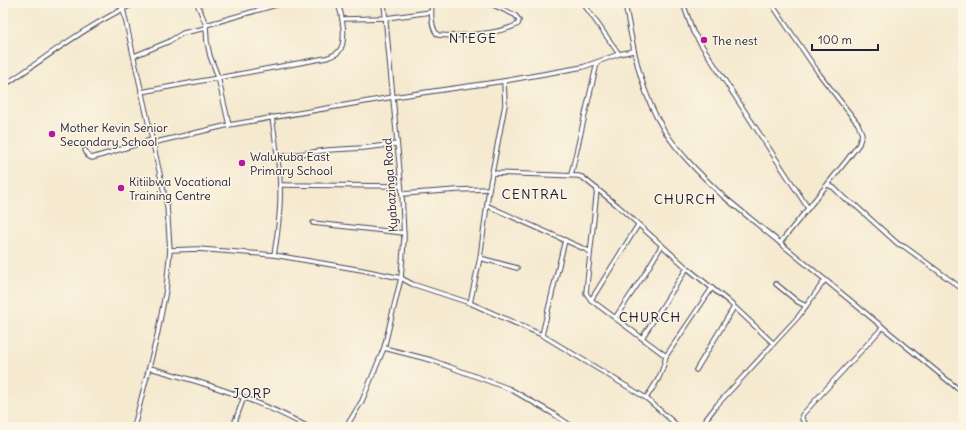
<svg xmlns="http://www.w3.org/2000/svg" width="966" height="430" font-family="Delius,sans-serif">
<rect width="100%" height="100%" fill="#fcf5e5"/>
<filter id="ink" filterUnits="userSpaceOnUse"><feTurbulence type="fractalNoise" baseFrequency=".025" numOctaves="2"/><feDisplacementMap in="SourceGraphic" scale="8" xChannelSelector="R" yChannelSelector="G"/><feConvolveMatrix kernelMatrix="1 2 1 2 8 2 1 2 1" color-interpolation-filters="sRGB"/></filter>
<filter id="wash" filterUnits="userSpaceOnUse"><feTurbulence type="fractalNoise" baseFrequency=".012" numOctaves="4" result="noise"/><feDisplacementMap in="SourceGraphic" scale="16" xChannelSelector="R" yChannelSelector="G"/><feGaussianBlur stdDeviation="0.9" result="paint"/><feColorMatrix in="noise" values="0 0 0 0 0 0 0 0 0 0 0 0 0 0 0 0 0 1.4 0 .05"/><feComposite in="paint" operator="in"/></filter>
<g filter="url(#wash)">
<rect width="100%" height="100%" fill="#f5ead0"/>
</g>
<g filter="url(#ink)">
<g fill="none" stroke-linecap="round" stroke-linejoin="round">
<defs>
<g id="street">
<path d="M117,3L123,9L167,206L170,250L166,290L157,336L134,427"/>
<path d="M197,3L206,25L207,42L210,56L218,77L229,125"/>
<path d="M432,3C431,12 431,29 438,35C458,37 501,34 518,24L519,20L515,15L489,3"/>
<path d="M583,3L619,54"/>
<path d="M625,3C633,47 640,92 664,130C680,155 702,176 723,196L963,393"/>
<path d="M683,3L693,32L808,208"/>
<path d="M771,3L820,75L858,124L862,134L859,144L847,160L780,243"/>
<path d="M343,19L386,18L431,12"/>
<path d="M206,25L283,3"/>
<path d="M134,56L168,42L183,33L206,28"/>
<path d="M3,86C46,58 88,24 136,3"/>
<path d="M141,92L326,58C331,56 337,55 340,50C347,39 342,15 338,3"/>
<path d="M272,117C275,139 279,162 280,184C281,207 278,232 274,255"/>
<path d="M152,143L229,125L393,97L504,81L583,67L619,54L633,51"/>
<path d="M85,150L88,156L92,158L151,140"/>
<path d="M278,157L328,150L363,148L397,144"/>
<path d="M493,173L578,176L582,177L618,206L687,268L728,301L773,343"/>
<path d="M571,175L597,63"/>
<path d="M280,185L401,186"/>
<path d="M828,185L834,188L845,199L856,206L898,244L905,247L961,288H963"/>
<path d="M597,189L586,293L591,300L666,356C662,375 657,382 646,398"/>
<path d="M402,194L457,190L489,189L505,105L504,81"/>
<path d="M488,206L589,251"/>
<path d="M313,223L404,233"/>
<path d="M170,250L198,249L274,255L362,270L401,278L412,284L470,303L542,335L646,398L679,427"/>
<path d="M480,258L517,268"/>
<path d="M776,284L798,302L806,306"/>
<path d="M591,300L638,225"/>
<path d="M470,303L480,258L489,189"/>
<path d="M615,318L644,275L662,245"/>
<path d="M542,335L565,240"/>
<path d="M642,338L687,268"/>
<path d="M384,348L431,360L510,389L552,413L573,427"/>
<path d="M666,356L712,288"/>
<path d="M150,368C205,383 257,399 308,427"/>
<path d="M696,370L734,307"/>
<path d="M233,427L244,397"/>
<path d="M346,427L362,401L384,348L401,278L404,239L402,194L384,3"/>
<path d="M700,427L717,405L798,317L825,280"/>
<path d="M808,427L802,419V415L883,327"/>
</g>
</defs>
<use href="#street" stroke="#424051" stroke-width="5.5"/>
<use href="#street" stroke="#fff" stroke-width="3.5"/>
</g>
</g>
<g fill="#b5179e" stroke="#fcf5e5" stroke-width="1.5">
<circle cx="704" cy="40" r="4"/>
<circle cx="52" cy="134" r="4"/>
<circle cx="242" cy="163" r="4"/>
<circle cx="121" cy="188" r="4"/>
</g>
<g text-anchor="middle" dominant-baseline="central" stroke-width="3" stroke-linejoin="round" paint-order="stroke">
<g font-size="12" fill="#22223b" stroke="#fcf5e5" text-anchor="start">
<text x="712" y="40">The nest</text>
<text x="60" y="127">Mother Kevin Senior<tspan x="60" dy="14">Secondary School</tspan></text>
<text x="250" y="156">Walukuba East<tspan x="250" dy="14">Primary School</tspan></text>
<text x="129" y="181">Kitiibwa Vocational<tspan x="129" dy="14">Training Centre</tspan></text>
</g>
<g font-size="12" fill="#22223b" stroke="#fcf5e5">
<text transform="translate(390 185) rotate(-94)">Kyabazinga Road</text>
</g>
<g font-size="14" letter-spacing="1" fill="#22223b" stroke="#fcf5e5">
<text x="473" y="38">NTEGE</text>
<text x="535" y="194">CENTRAL</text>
<text x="685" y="199">CHURCH</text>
<text x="650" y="317">CHURCH</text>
<text x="252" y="393">JORP</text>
</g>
</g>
<rect width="966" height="430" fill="none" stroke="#fcf5e5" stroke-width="16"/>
<path d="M812 44v6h66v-6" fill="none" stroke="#22223b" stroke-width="2"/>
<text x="818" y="44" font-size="12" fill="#22223b" stroke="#fcf5e5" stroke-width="3" paint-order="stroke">100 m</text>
</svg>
